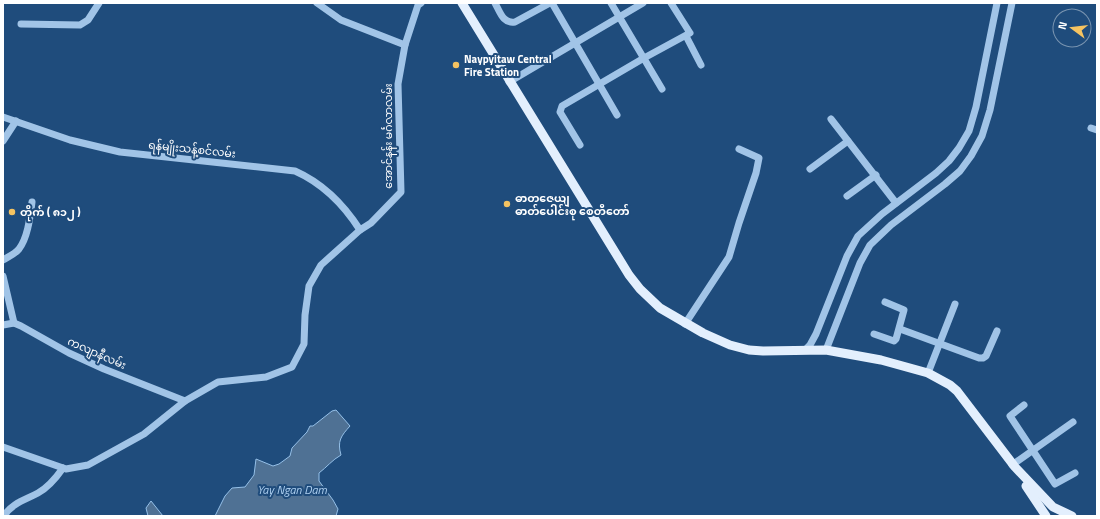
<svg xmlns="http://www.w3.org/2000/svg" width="1100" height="519" font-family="'Titillium Web','Noto Sans Myanmar',sans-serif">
<rect width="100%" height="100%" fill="#1f4c7c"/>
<g fill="#4f7194" stroke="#95c0e8">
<path d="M336,410L350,426C341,436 337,441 341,455C332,460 327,467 319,473V481L333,500L338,509L336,516H215L225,496L232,488L245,487L254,475L256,459L273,466L279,464L290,456L292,448L307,432L310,426H313L332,411Z"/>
<path d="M151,501L163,516H148L146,508Z"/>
</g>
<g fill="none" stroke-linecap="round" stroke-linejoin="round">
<g stroke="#a1c4e7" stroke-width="7">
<path d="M317,3L341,20L405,45"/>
<path d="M495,3C500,12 503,24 515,22L550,3"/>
<path d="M552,3L617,115"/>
<path d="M611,3L662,89"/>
<path d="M21,24L80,25L88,20L99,3"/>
<path d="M686,36L701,65"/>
<path d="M509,82L643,3"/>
<path d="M3,117L70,140L120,152L295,171C322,183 344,205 360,230"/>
<path d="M831,119L896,203"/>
<path d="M1091,128L1097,130"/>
<path d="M3,141L16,121"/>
<path d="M580,145L560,112L562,106L644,58L690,33L671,3"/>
<path d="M810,169L848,141"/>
<path d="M847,196L876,175"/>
<path d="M3,260C8,257 15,254 19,249C28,237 30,217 32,202"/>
<path d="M3,276L14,323"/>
<path d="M685,324L729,257L739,223L756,173L759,158L739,149"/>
<path d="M3,325L14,323L21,326L69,353L104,369L185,401"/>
<path d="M900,329L979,358H983L986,356L997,331"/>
<path d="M874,334L894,341L896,339L904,310L885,302"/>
<path d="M805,350L810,345L816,334L847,256L858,236L882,214L936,173L949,161L959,148L969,131L976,107L997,3"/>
<path d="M826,350L860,263L870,245L891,225L945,184L960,171L971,156L982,136L990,110L1012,3"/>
<path d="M928,373L955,304"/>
<path d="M1024,405L1010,416L1055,484L1075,473"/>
<path d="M3,447L66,469L88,465L144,434L185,401L218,382L266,377L292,367L304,344L305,315L309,286L321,265L360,230L371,223L401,192L398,84L405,45L418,5L421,3"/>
<path d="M1012,465L1073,422"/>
<path d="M4,516C12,503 25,500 38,493C49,487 56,478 63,468"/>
</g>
<g stroke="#e3effd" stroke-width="9">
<path d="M462,3L629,275L640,289L660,308L703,333L730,345L749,350L763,351L826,350L881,360L928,373L950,385L957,391L1015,467L1053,507L1072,516"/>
<path d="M1026,486L1046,516"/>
</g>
</g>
<g fill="#f5c361" stroke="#1f4c7c" stroke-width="1.5">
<circle cx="456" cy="65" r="4"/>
<circle cx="507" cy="204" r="4"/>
<circle cx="12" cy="212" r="4"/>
</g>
<g text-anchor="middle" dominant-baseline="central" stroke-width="4" stroke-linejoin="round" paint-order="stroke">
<g font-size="11" font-weight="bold" fill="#fff" stroke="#1f4c7c" text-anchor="start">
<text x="464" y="59">Naypyitaw Central<tspan x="464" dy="13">Fire Station</tspan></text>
<text x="515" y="198">ဓာတုဇေယျ<tspan x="515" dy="13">ဓာတ်ပေါင်းစု စေတီတော်</tspan></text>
<text x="20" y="212">တိုက် ( ၈၁၂ )</text>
</g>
<g font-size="11" fill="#fff" stroke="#1f4c7c">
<text transform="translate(388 136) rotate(-90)">အောင်နန်း မင်္ဂလာလမ်း</text>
<text transform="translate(192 149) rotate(6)">ရန်မျိုးသန့်စင်လမ်း</text>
<text transform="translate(97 353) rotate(24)">ကလျာနီလမ်း</text>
</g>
<g font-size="12" font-style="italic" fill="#acceef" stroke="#1f4c7c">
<text x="292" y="489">Yay Ngan Dam</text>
</g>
</g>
<rect width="1100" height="519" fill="none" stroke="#ffffff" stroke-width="8"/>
<g transform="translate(1072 28) rotate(285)"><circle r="19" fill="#1f4c7c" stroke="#7994b0"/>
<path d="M0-3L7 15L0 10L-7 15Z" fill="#f5c361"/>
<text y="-6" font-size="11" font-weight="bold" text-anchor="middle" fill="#ffffff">N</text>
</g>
</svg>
